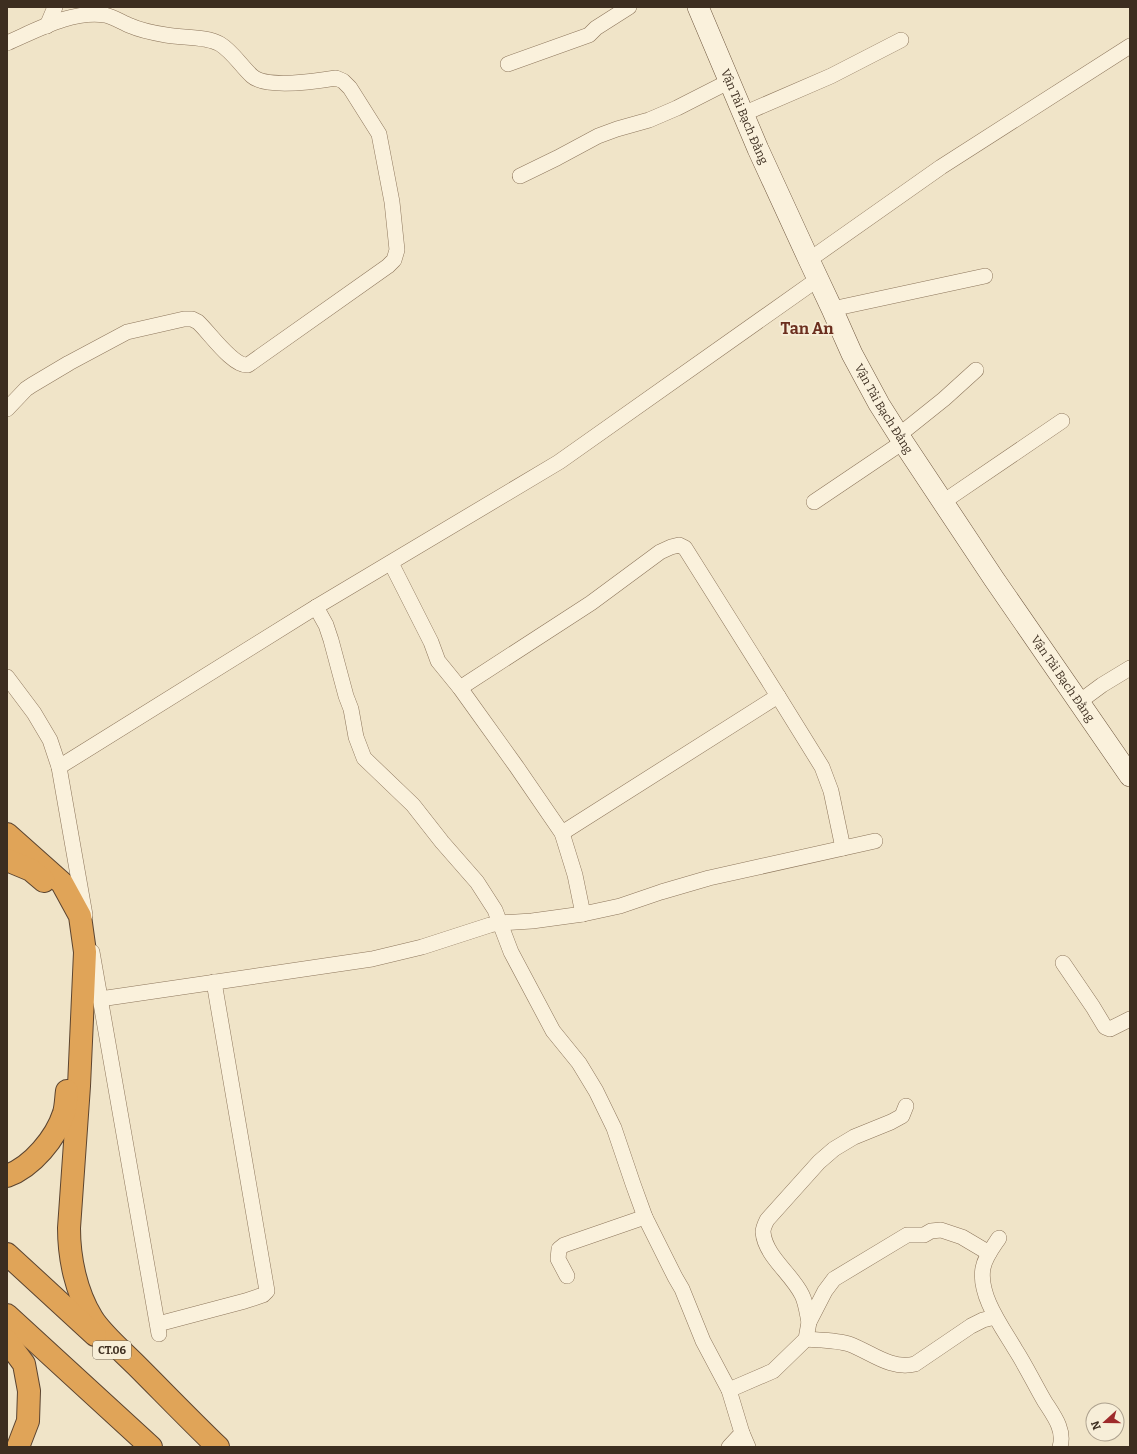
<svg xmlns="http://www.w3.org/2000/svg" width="1137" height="1454" font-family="Bitter,serif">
<rect width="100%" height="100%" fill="#f0e4c8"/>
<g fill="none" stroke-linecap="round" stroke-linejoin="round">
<defs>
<g id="street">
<path d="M47,26L55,7"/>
<path d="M7,43C37,30 72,10 105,15C114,17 123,23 131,26C142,31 154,33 166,35C182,38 207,36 220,44C233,52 241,66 252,76C266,89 318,81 336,78L343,81L350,88L379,134L392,202L397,250L394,260L388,266L248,365C233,367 209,332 198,322L192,319H184L127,332L69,363L32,385L26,389L7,409"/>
<path d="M508,64L589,35L596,28L629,7"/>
<path d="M743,114L831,76L901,40"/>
<path d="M520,176L557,158L598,136L617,129L649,120L677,108L730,81"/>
<path d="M809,260L941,167L1130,46"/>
<path d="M832,309L985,276"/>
<path d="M899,435L944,399L976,370"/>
<path d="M814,502L903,442"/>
<path d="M943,502L1062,421"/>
<path d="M391,563L431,642L438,661L460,688L516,766L562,833L575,875L583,914"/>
<path d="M316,607L326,625L331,640L346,696L351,709L356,737L364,758L413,805L442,842L477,882L495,910L511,952L553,1031L579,1063L596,1091L614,1128L633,1184L645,1217L675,1277L682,1289L703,1341L729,1390L742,1433L729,1447"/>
<path d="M7,677L34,713L50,740L59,767L85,915"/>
<path d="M460,688L591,603L660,552L671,547L679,545L685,548L778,696L822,767L831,791L843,848"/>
<path d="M1079,702L1102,685L1130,668"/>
<path d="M59,767L316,607L559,462L818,279"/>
<path d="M562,833L778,696"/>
<path d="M92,952L159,1334"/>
<path d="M1063,963L1093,1007L1105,1027L1110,1029L1130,1019"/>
<path d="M100,999L372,959L422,947L490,925L500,923L532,921L583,914L620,906L661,892L709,878L875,841"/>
<path d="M999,1238C993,1247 985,1257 983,1268C978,1295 1002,1327 1015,1349C1026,1366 1035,1385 1045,1402C1054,1416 1065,1430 1060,1447"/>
<path d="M567,1276L558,1259L559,1249L564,1245L645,1217"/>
<path d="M809,1322C807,1313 806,1303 802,1295C792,1274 765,1256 763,1232C763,1228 765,1224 767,1220L819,1162L834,1149L854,1137L891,1122L902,1116L906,1106"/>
<path d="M158,1324L245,1301L263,1295L267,1291L214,982"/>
<path d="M806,1339C817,1340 838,1340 849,1344C871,1352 890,1370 915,1364L971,1326L983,1320L995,1317"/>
<path d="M729,1390L773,1371L806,1339L809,1322L825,1291L834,1279L907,1235H924L931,1231L941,1230L962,1237L989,1253"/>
<path d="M742,1433L748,1447"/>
</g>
<g id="secondary">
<path id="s1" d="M698,7L758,149L809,260L832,309L852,354L879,404L903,442L994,579L1130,776"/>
</g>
<g id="highway">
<path d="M7,834L62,883L80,916L85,952L79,1086L69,1228C69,1258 76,1292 92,1318C101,1333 123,1352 136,1365C163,1392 190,1420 218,1447"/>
<path d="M7,860L31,870L44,881"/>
<path d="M7,1176C32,1167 56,1138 64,1113C66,1106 66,1098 67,1091"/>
<path d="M7,1254L95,1335"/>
<path d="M7,1315L151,1447"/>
<path d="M7,1341L24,1364L29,1391L28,1421L18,1447"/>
</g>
</defs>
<use href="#street" stroke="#8d765c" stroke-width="16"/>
<use href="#secondary" stroke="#6f573f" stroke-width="22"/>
<use href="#highway" stroke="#5b4430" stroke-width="24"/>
<use href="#street" stroke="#faf1dc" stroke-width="15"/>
<use href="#secondary" stroke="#faf1dc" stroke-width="21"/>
<use href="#highway" stroke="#e0a458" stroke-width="22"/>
</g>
<g text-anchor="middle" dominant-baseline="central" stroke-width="3.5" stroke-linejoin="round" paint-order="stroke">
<rect fill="#f7eed8" stroke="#756857" stroke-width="1" x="93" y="1341" width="38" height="18" rx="3"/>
<g font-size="11" font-weight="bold" fill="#3d2e20">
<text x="112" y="1350">CT.06</text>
</g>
<g font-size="12" fill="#3d2e20" stroke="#f7eed8">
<text stroke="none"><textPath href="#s1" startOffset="119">Vận Tải Bạch Đằng</textPath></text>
<text stroke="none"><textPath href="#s1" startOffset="443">Vận Tải Bạch Đằng</textPath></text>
<text stroke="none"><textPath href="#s1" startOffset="767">Vận Tải Bạch Đằng</textPath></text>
</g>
<g font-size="16" font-weight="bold" fill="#6b2e1e" stroke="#f7eed8">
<text x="807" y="328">Tan An</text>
</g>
</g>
<rect width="1137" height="1454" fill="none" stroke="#3d2e20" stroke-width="16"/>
<g transform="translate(1105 1422) rotate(249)"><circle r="19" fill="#f7eed8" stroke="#ada18e"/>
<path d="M0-3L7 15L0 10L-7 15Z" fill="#9e2a2b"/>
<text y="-6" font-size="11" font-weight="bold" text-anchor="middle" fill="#3d2e20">N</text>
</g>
</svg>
